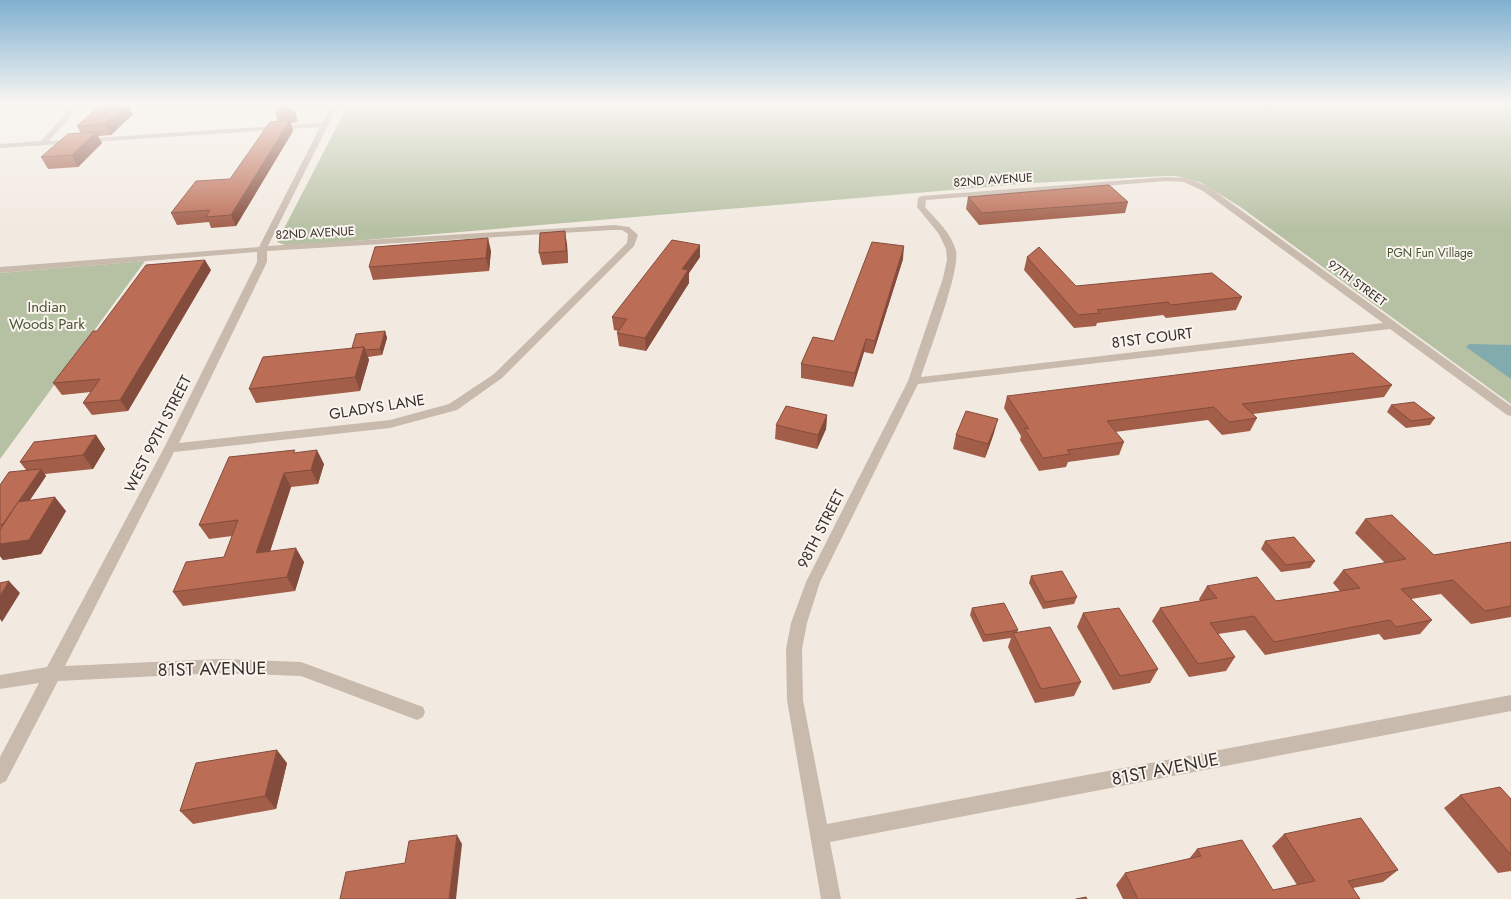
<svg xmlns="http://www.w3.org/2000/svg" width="1511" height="899" font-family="Jost,sans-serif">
<rect width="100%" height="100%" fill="#f2eae1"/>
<g fill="#b6c0a2">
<path d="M348,105H1511V404L1239,206L1200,182L1176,176H1164L1034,183L307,245H285L277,242Z"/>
<path d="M145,261L0,459V273Z"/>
</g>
<path fill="#82abad" d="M1469,344L1511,345V379L1466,347Z"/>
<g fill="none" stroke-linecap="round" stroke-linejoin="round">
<g fill="#c9baae" fill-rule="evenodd">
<path d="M64,105H70L72,108L69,118L49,141L322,123L332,105H338L268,246L615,225L629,227L638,235L634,246L502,378L457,410L390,428L174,452L65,666L219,659L301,662L423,707L425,712L423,717L417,720L301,676L219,673L58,681L6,781L0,784V757L39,683L0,689V675L47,667L164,448L257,262V252L0,273V267L259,247L320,127L0,148V144L41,141L64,116L66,108ZM612,230H622L628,234L627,243L494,374L449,404L390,420L179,443L267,262V251Z"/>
<path d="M1166,177L1188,178L1209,187L1511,406V416L1507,415L1390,329L918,384L820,582L807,623L802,649L803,700L827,824L1511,695V711L830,842L841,899H821L787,700L786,649L791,623L806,582L908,381L943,278L947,260L946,249L939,234L917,207L918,198L922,196ZM1166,181L1184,182L1203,191L1383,323L921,377C929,352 960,272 956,251C952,234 936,219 925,207L926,200Z"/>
</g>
</g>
<g fill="#a25e49">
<path d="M295,112L298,122L291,123L293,131L236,226L211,228L209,222L177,225L171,213L230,179L278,121L275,113Z"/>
<path d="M133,114L111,135L98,136L102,143L78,167L48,169L41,157L81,133L77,126Z"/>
<path d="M968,197L1128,202L1125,213L979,225L966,209Z"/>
<path d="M567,244L568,263L542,265L539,253Z"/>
<path d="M700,245V257L689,273V283L646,351L619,346L617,333L618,331L614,330L612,317Z"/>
<path d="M491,251L489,271L373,280L369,267Z"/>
<path d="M1027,257L1076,286L1242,297L1236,310L1166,318L1163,315L1097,323L1096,326L1074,328L1024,270Z"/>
<path d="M903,259L873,354L864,352L853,387L801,378V364L834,341Z"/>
<path d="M211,270L128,411L92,415L83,403L91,392L62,395L53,383L97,331Z"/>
<path d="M385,331L387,338L382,355L368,357L369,360L360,391L256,403L249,389L352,348Z"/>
<path d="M1392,385L1384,397L1253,414L1257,418L1250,431L1222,435L1208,420L1115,432L1124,442L1119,455L1068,462L1066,467L1039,471L1020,440L1021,436L1004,408L1007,396Z"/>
<path d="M1391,405L1435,418L1430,425L1406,428L1387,412Z"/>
<path d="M827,415L826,429L817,449L775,439L776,425Z"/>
<path d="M994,433L985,458L953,449L956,435Z"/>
<path d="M96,435L105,449L93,469L45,474L46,476L30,500L66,511L41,554L3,560L0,556V485L26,470L20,462Z"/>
<path d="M296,453L324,464L318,484L291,487L270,551L304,562L295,591L183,606L173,592L224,557L232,536L209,539L199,525Z"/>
<path d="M1365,519L1434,555L1511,542V617L1471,624L1441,594L1411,599L1432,620L1420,634L1384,640L1379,634L1265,655L1245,630L1218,634L1235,657L1226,671L1189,677L1152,621L1160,608L1200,601L1199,599L1207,586L1276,601L1340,591L1333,583L1343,570L1385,563L1355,533Z"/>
<path d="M1265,541L1315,561L1310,568L1281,572L1261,549Z"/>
<path d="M1031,576L1077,597L1074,604L1043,609L1029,583Z"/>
<path d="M972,608L1018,630L1017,633L1081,682L1074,696L1035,703L1008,647L1011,638L983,642L970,615Z"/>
<path d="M1083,613L1158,669L1150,683L1113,690L1077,627Z"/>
<path d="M287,763L276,809L193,824L180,811Z"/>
<path d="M1460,795L1511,799V871L1498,873L1444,808Z"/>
<path d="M1284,834L1398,870L1383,882L1353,888L1360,899H1123L1116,885L1125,873L1189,859L1197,849L1273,890L1297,885L1272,846Z"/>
</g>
<g fill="#844c3c">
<path d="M126,105H128L133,114L111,135L105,124Z"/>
<path d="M290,120L293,131L236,226L231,215Z"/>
<path d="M96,132L102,143L78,167L72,155Z"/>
<path d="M565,231L567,244L568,263L566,251Z"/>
<path d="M488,238L491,251L489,271L486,258Z"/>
<path d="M700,245V257L689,273V283L646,351L645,338L682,269Z"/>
<path d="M904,246L903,259L873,354L875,341Z"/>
<path d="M205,260L211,270L128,411L120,400Z"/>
<path d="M385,331L387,338L382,355L380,349Z"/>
<path d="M866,339L864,352L853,387L855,373Z"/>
<path d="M364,347L369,360L360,391L355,377Z"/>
<path d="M827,415L826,429L817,449L818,435Z"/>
<path d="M998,419L994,433L985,458L988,444Z"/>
<path d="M96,435L105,449L93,469L83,455Z"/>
<path d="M317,450L324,464L318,484L311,470Z"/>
<path d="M41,469L46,476L9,531L3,524Z"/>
<path d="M284,473L291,487L265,567L256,553Z"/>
<path d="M55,497L66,511L41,554L3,560L0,556V544Z"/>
<path d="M296,548L304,562L295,591L287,577Z"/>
<path d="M9,581L20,593L2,622L0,619V596Z"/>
<path d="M277,750L287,763L276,809L265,796Z"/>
<path d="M457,835L462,844L456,899H449Z"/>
</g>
<g fill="#bc6d55" stroke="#844c3c">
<path d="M100,105H126L105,124L77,126Z"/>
<path d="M281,105H284L295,112L275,113Z"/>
<path d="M290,120L231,215L206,217L210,210L171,213L196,181L230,179L270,122Z"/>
<path d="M96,132L72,155L41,157L68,134Z"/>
<path d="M1109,185L1128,202L982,213L968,197Z"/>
<path d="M565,231L566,251L539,253L540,233Z"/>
<path d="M488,238L486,258L369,267L375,247Z"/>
<path d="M672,240L700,245L682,269L688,270L645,338L617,333L627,319L612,317Z"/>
<path d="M872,242L904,246L875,341L866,339L855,373L801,364L813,337L834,341Z"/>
<path d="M1039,247L1076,286L1212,273L1242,297L1171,305L1168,302L1097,310L1100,313L1078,315L1027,257Z"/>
<path d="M205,260L120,400L83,403L100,379L53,383L93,331H97L146,265Z"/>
<path d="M385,331L380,349L365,350L364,347L352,348L356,334Z"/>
<path d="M364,347L355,377L249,389L263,357Z"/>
<path d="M1353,353L1392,385L1242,404L1257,418L1229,422L1214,407L1107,421L1124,442L1067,450L1070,454L1043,458L1024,428L1029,429L1007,396Z"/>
<path d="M1414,402L1435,418L1411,421L1391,405Z"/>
<path d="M786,406L827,415L818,435L776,425Z"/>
<path d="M966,411L998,419L988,444L956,435Z"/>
<path d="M96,435L83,455L20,462L34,442Z"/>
<path d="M295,450L293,453L317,450L311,470L284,473L256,553L296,548L287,577L173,592L186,562L224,557L238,520L199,525L229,457Z"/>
<path d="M41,469L3,524L0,525V485L9,472Z"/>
<path d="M55,497L29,540L0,544V530L18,502Z"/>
<path d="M1392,515L1434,555L1511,542V606L1485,611L1453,580L1401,589L1432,620L1396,627L1390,620L1274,642L1254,616L1210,623L1235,657L1198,664L1160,608L1217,598L1207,586L1257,577L1276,601L1360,588L1343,570L1406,559L1365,519Z"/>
<path d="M1294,537L1315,561L1286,565L1265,541Z"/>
<path d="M1062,571L1077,597L1045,602L1031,576Z"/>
<path d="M9,581L0,596V583Z"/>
<path d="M1004,603L1018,630L985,635L972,608Z"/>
<path d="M1119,608L1158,669L1120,676L1083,613Z"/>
<path d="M1050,627L1081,682L1041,689L1013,633Z"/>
<path d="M277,750L265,796L180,811L196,763Z"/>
<path d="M1500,787L1511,799V855L1460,795Z"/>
<path d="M1361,818L1398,870L1348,881L1360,899H1138L1125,873L1201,856L1197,849L1242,840L1273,890L1315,881L1284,834Z"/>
<path d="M457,835L449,899H340L346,872L405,863L409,841Z"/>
<path d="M1086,897L1087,899H1076Z"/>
</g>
<linearGradient id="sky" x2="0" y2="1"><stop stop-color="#7fb0d0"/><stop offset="0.45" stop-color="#f9f6f2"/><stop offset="1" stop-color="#f9f6f2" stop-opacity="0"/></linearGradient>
<rect width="1511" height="231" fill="url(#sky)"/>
<g text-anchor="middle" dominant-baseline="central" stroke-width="4" stroke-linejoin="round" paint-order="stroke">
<g font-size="12" fill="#382f2c" stroke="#f9f4ee">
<text transform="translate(993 180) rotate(-4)">82ND AVENUE</text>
<text transform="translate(315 233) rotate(-3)">82ND AVENUE</text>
<text transform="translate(1357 283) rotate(36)">97TH STREET</text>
</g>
<g font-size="12" fill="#485531" stroke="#f9f4ee">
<text x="1430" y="253">PGN Fun Village</text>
</g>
<g font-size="15" fill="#485531" stroke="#f9f4ee">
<text x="47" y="307">Indian<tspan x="47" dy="17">Woods Park</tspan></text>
</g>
<g font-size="15" fill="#382f2c" stroke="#f9f4ee">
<text transform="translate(1152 338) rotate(-7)">81ST COURT</text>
<text transform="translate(377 407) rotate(-9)">GLADYS LANE</text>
<text transform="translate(158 434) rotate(-63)">WEST 99TH STREET</text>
<text transform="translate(821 529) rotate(-63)">98TH STREET</text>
</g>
<g font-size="18" fill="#382f2c" stroke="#f9f4ee">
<text transform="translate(212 669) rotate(-1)">81ST AVENUE</text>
<text transform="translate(1165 769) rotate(-11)">81ST AVENUE</text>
</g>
</g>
</svg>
